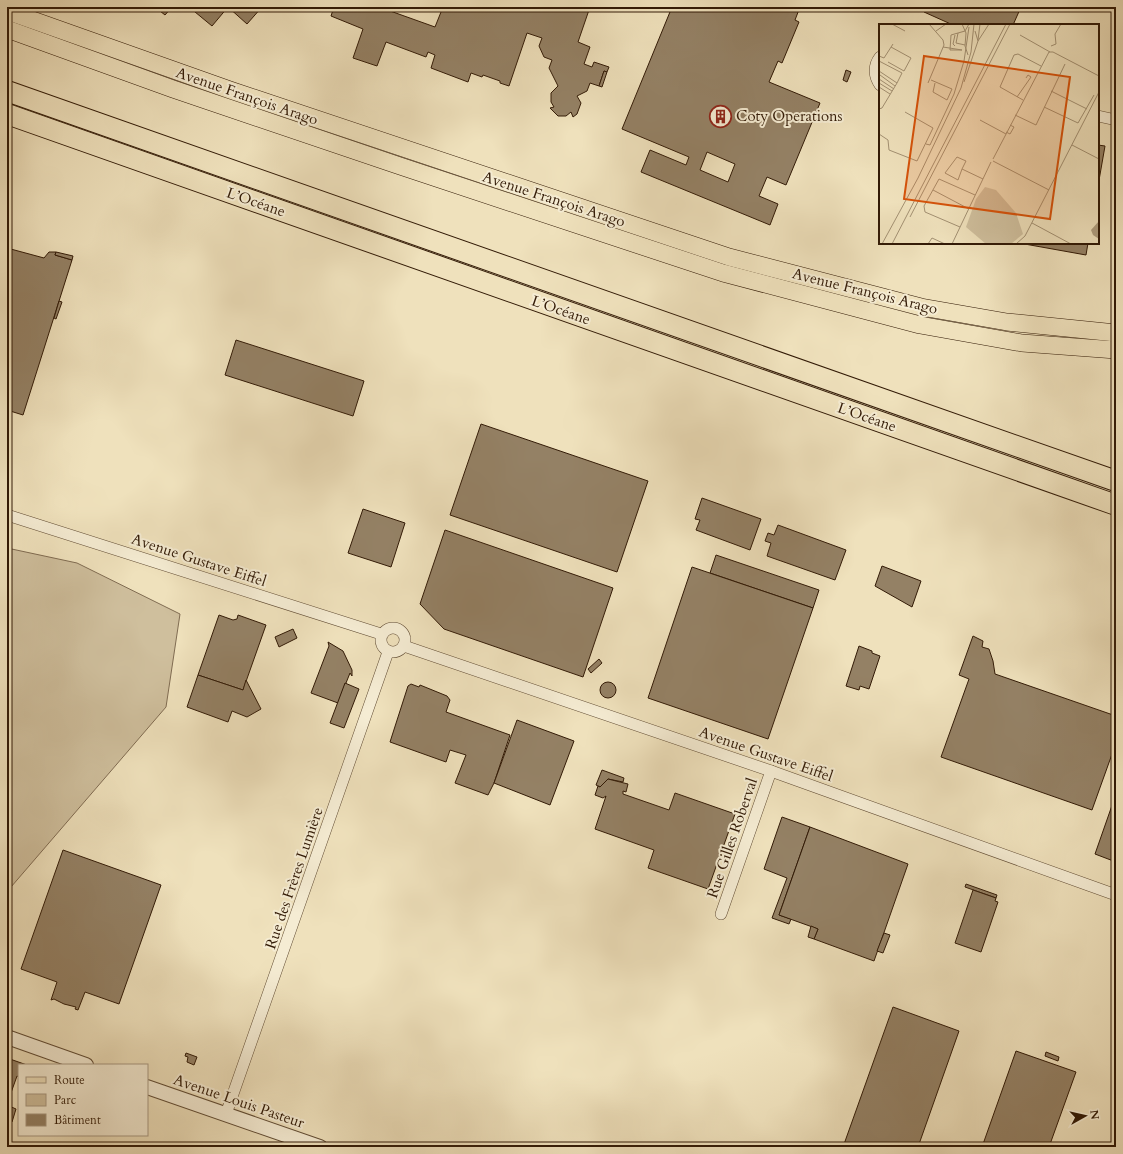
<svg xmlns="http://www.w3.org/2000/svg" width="1123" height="1154" font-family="Cardo,serif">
<rect width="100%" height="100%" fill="#efe1bc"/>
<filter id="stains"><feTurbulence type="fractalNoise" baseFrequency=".005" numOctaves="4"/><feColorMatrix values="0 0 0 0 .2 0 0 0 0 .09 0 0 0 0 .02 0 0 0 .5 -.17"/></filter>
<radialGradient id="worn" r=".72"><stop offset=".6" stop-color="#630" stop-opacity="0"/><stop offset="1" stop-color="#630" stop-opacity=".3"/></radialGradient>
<path fill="#cfbf9d" stroke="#806c52" d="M7,548L77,563L180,614L166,707L11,887L7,889Z"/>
<g fill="#948165" stroke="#321a06" fill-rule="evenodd">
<path d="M155,7H172L165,15Z"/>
<path d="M189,7H228L212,26Z"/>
<path d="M228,7H262L247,24Z"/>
<path d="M334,7H379L435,27L443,7H590L578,42L590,47L584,64L592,67L594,62L609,67L607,72L604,71L599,86L590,83L587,91L577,96L581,103L577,114L573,117L571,112L566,116H558L550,108L554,107L551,102V93L558,86L549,68L552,60L544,57L539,46L542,38L527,33L509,86L500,83V81L483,75L482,77L471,73L468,82L431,68L435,55L428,52L426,57L386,42L377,66L353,58L363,29L331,16Z"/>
<path d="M672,7H800L795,20L799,22L782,63L778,61L769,82L820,103L786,185L767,177L759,196L778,204L770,225L641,172L650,150L686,165L689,157L622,129ZM707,152L735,164L728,182L700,170Z"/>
<path d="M926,7H1021L1013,25H953L924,12Z"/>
<path d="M846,70L851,72L847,82L843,80Z"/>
<path d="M604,71L607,72L602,87L599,86Z"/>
<path d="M1098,145L1105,146L1098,186Z"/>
<path d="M1019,243H1088L1086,255Z"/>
<path d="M7,248L44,258L49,252H56L55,255L72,260L23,415L7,410Z"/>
<path d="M56,252L73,256L72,260L55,255Z"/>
<path d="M59,301L62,302L56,319L54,318Z"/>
<path d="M236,340L364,381L353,416L225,375Z"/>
<path d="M481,424L648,481L617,572L450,515Z"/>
<path d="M702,498L761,519L750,550L696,530L700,520L695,519Z"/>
<path d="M363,509L405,523L391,567L348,553Z"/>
<path d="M778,525L846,550L835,580L767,556L771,543L765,541L768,533L774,535Z"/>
<path d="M445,530L613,588L583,677L444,629L420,604Z"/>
<path d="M716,555L819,590L813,608L710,573Z"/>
<path d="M882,566L921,581L912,607L875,586Z"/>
<path d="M692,567L813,608L768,739L648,698Z"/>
<path d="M219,615L233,620L237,619L238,615L266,625L243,690L198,675Z"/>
<path d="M293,629L297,638L279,647L275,637Z"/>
<path d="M973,636L983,641L982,647L989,649L993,661L995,674L1116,716V743L1092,810L941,757L969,679L959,675Z"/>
<path d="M328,642L343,651L352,670V676L350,673L338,703L311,693L329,646Z"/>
<path d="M859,646L872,651V653L880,656L869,689L860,686L859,690L846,686Z"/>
<path d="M599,659L602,663L591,673L588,669Z"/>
<path d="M198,675L243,690L246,680L261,709L247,717L232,711L228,722L187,707Z"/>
<circle cx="608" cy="690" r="8"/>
<path d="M345,683L359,689L344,728L330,723Z"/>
<path d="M411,684L419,687L420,685L447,696L450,700L446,712L510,735L494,783L488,795L455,783L466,755L450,750L446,762L390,742L408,686Z"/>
<path d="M517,720L574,741L550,805L494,783Z"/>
<path d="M602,770L624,778L623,782L608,779L600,787L596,785Z"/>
<path d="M608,779L628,784L626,792L623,791V794L669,810L675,793L735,814L708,889L648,868L654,850L595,829L606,796L603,798L595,795L598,786L600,787Z"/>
<path d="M1116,794V862L1095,854Z"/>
<path d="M782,817L810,827L779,915L791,919L789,924L772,918L787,878L764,869Z"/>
<path d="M810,827L908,864L874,961L814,939L818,929L779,915Z"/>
<path d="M63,850L161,885L119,1004L85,992L78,1010L75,1009L76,1007L64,1004L54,999L51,1000L57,982L21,969Z"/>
<path d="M966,884L997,895L996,898L965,887Z"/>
<path d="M973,890L996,898L995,901L998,902L981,952L955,943Z"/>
<path d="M811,926L818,929L814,939L808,937Z"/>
<path d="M884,933L890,935L883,953L877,951Z"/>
<path d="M893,1007L959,1031L918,1147H843Z"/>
<path d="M1016,1051L1076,1072L1049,1147H982Z"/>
<path d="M1046,1052L1059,1057L1058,1061L1045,1056Z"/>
<path d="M186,1053L197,1057L194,1065L187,1062L188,1057L185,1056Z"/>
<path d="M7,1058L27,1065H19V1077L17,1076L7,1104Z"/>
<path d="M7,1105L16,1109L12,1122L7,1121Z"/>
</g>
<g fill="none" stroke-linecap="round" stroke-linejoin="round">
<defs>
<g id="minor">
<path d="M880,57C873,66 874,76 880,85"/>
<path d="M1098,116L1116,120"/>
<path d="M7,515L381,634"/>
<circle cx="393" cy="640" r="12"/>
<path d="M404,646L771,771L1116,895"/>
<path d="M721,914L771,771"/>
<path d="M226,1114L388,652"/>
</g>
<g id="tertiary">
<path d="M7,1037L86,1065"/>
<path d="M147,1087L320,1147"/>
</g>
<g id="primary">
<path d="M7,11L230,90L729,257L921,307L1007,322L1116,333"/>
<path d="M7,29L173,89L400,166L723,273L920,325L1022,343L1116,350"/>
</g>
<g id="motorway">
<path d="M7,91L1116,481"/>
<path d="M7,114L1116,505"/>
</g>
</defs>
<use href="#minor" stroke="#614c34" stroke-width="12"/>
<use href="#tertiary" stroke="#614c34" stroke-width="16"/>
<use href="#primary" stroke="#321a06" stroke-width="18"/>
<use href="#motorway" stroke="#321a06" stroke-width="22"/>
<use href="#minor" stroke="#f5ecd3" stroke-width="11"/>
<use href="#tertiary" stroke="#f5ecd3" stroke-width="14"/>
<use href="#primary" stroke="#efe1bc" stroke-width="17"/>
<use href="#motorway" stroke="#efe1bc" stroke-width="20"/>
</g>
<defs>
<symbol id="building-ring" viewBox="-11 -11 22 22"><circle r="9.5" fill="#f5ecd3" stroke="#8f2418" stroke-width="1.5"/><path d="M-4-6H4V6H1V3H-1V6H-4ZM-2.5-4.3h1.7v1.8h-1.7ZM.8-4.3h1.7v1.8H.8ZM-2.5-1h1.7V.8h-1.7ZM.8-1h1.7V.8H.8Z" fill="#8f2418"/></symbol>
</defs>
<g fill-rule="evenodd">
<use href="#building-ring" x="708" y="104" width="25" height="25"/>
</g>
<g text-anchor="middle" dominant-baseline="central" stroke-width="4" stroke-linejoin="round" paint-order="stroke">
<g font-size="15" fill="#321a06" stroke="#f5ecd3">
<text transform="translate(247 96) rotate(19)">Avenue François Arago</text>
<text transform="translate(554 199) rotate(18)">Avenue François Arago</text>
<text transform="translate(256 202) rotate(19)">L’Océane</text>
<text transform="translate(865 291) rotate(14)">Avenue François Arago</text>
<text transform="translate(561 310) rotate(19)">L’Océane</text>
<text transform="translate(867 417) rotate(19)">L’Océane</text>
<text transform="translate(199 560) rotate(18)">Avenue Gustave Eiffel</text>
<text transform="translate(766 754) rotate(19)">Avenue Gustave Eiffel</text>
<text transform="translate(732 838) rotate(-71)">Rue Gilles Roberval</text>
<text transform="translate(294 878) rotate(-71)">Rue des Frères Lumière</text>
<text transform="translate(239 1101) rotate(19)">Avenue Louis Pasteur</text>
</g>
<g font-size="15" fill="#321a06" stroke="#f5ecd3" text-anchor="start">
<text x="736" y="116">Coty Operations</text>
</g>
</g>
<g transform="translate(879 24)">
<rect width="220" height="220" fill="#efe1bc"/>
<path d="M106,163L117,166L137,189L144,210L132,220H107L87,203L97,175Z" fill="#cfbf9d"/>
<path d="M220,197V215L214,211L212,206Z" fill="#af9d7e"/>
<path fill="none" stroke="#a39173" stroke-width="1" d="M13,0L26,7M83,0L87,9L86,22L89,31M57,7L67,0M79,9L77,19L86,21M76,11L74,20L76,22M141,11L171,28M99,16L101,0M99,17L110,0M172,22L177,20L176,10L182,0M64,23L83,26M83,26H71L72,11L86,7L90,0M0,32L5,34L14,20M0,37L23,49L18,59M9,38L25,47L32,34L12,23M0,47L18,59L3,84L0,85M1,51L16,62M0,55L15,65M52,56L73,65L68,76L54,68L56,59M85,58L99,17L96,7M0,59L13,67M49,59L65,21L64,16L50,0M0,63L11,70M172,67L208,85M138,73L152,53L149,51L147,54M144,76L121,63L135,31L139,30L162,42M165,83L199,99L215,71M136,91L157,101L186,40M101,96L127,110M127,108L131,110L135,103L131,101M0,110L9,116L10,126L38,137L54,104L26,88M47,120L51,121L75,70L85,37L90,3M193,121L220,135M114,135L170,28H174L220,52M114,137L170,166M83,145L79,156L66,149L78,133L87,137L83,145L104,155M54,166L90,185M31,193L131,0M153,199L192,220M81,203L46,188L45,182L60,155L96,171M3,220L39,154L82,64L92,28L95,0M13,220L127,0M49,220L53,214L66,220M73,220L112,138M137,220L146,212L220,68"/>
<path fill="#d6530b" fill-opacity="0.15" stroke="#d6530b" stroke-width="2" d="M45,32L191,53L171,195L25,175Z"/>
<rect width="220" height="220" fill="none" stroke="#321a06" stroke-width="2"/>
</g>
<rect width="1123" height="1154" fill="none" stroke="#efe1bc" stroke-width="24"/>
<rect x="8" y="8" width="1107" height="1138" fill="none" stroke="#321a06" stroke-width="2"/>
<rect x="12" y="12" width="1099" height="1130" fill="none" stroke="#321a06"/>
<rect x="18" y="1064" width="130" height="72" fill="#f5ecd3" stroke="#a79881"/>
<rect x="26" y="1077" width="20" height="6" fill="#efe1bc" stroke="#a79881"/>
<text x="54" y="1084" font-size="12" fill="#321a06">Route</text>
<rect x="26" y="1094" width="20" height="12" fill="#cfbf9d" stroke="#a79881"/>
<text x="54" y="1104" font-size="12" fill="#321a06">Parc</text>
<rect x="26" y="1114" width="20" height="12" fill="#948165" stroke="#a79881"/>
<text x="54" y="1124" font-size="12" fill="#321a06">Bâtiment</text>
<g transform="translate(1085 1116) rotate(82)" stroke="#f5ecd3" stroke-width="3" paint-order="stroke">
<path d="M0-3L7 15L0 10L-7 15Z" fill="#321a06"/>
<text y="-6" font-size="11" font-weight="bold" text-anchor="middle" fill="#321a06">N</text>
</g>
<rect width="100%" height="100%" filter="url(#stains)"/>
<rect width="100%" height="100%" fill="url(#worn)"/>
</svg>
